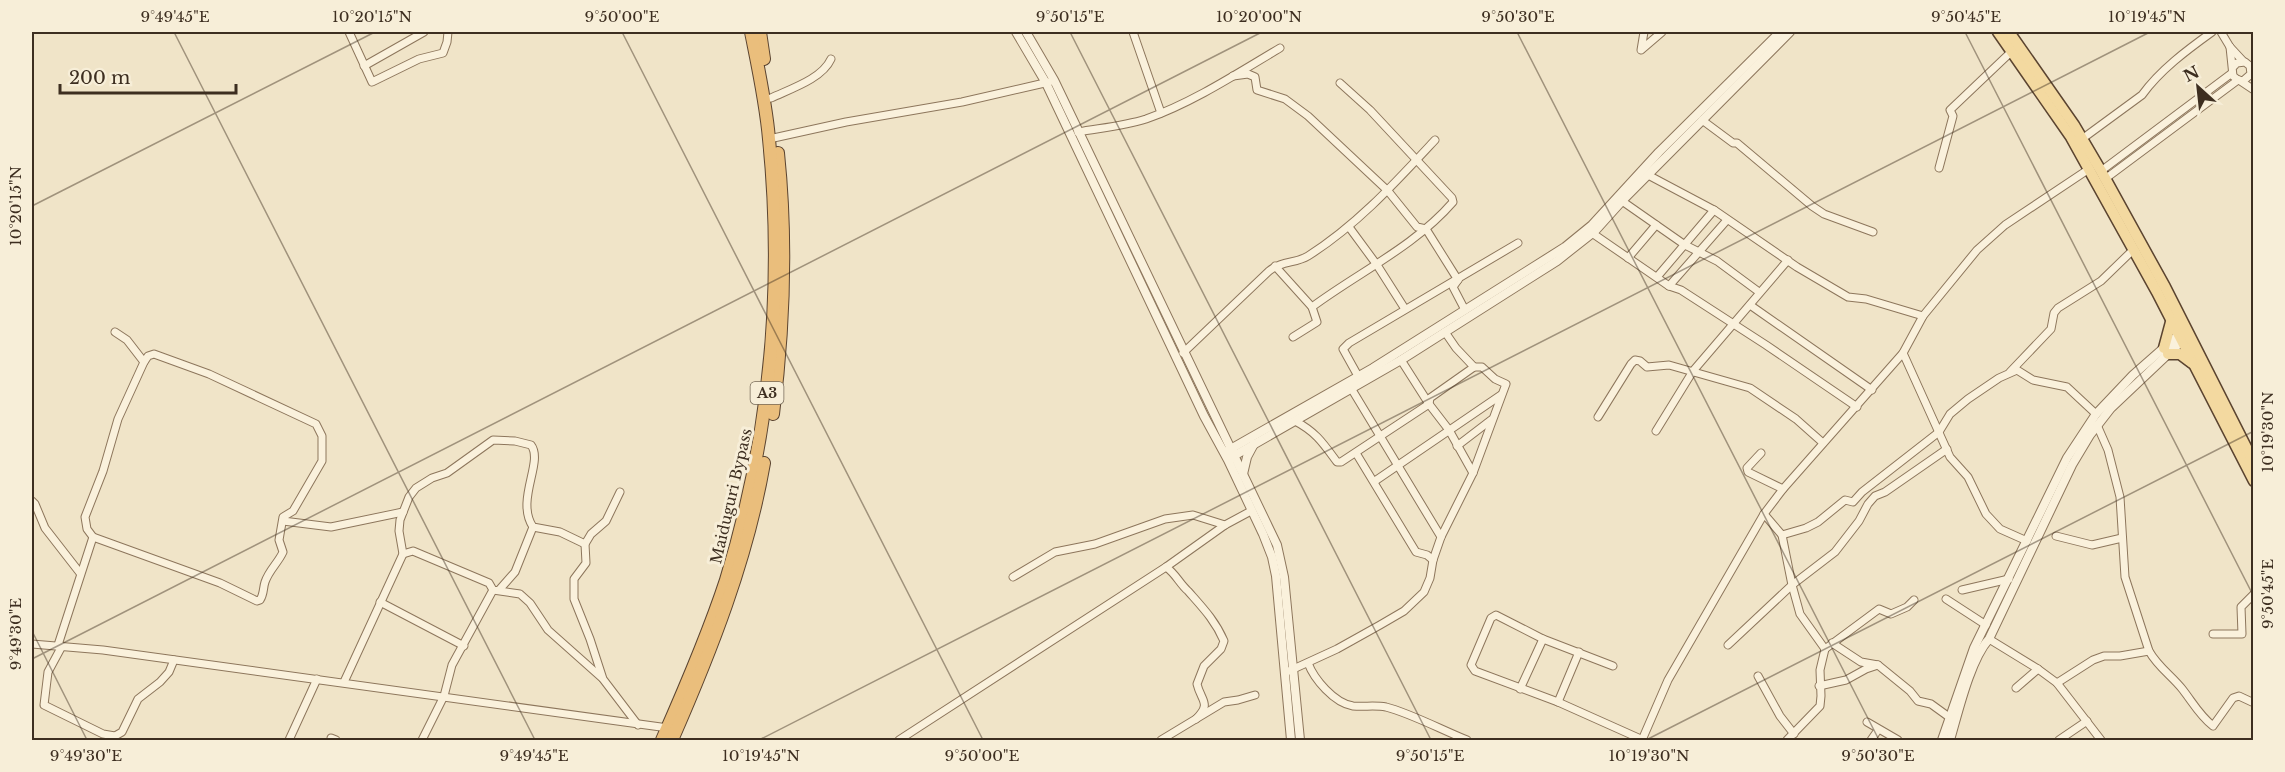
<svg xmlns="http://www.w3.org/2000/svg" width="2285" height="772" font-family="'Libre Baskerville',serif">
<rect width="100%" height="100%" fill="#f0e4c8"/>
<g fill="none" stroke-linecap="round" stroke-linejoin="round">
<defs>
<g id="minor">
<path d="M349,32L372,82L419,59L443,53L447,42L448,32"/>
<path d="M1133,32L1161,113"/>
<path d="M1644,32L1641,50L1662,32"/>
<path d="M2221,32L2230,47L2243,61"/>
<path d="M2230,47L2233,76L2238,80L2243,81L2251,74L2250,66L2245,62L2237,63L2233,67"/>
<path d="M364,66L424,32"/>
<path d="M1233,76L1248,74L1255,77L1257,90L1285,99L1308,116L1388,191L1417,227L1426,229L1458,280"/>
<path d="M2239,80L2254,90"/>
<path d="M771,98C790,89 822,79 831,59"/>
<path d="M1702,120L1733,143H1737L1812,206L1824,214L1873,232"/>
<path d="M1078,132C1100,128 1124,126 1146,119C1192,103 1238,73 1280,48"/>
<path d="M769,139L846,122L962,102L1049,82"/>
<path d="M2082,139L2142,95C2160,70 2187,50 2212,32"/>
<path d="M1939,168L1953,116L1950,110L2011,52"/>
<path d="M2101,171L2232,73"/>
<path d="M1648,175L1714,210L1797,267L1848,297L1866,299L1923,316"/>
<path d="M2105,179L2238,80"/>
<path d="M1622,201L1685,245L1717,261L1759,292"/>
<path d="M1349,227L1377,265L1405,309"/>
<path d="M1592,233L1669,286L1681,290L1766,345L1857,407"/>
<path d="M1628,258L1656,225"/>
<path d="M1275,266L1312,307"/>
<path d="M1657,277L1714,210"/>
<path d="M1458,280L1453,287L1465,310"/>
<path d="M1669,286L1727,220"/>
<path d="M1750,305L1872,390"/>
<path d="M115,332L127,340L144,362"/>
<path d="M1445,332L1456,348L1474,367"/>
<path d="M1293,337L1317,322L1312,307C1359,272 1414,247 1453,202L1452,198L1370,110L1340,83"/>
<path d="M1183,353L1269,271C1283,260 1295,264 1308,256C1357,225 1395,183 1435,140"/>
<path d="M1903,353L1950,457L1968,477L1986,514L2000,529L2027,541"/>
<path d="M154,354L209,374L316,424L322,436V461L293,511L283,517L279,540L283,552C278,563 269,570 265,582C263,588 264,594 260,600L257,601L220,583L93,537L87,529L85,517L103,471L118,419L144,362L148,356Z"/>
<path d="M1401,360L1429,404L1449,430L1473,473"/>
<path d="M2010,372L2051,329L2054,313L2058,308L2101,281L2133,250"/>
<path d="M1358,376L1343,349L1349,343L1518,243"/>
<path d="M1351,388L1441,537"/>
<path d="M1598,417L1631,364L1635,360L1640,361L1647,367L1669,365L1750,388L1796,419L1823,443"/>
<path d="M2097,425L2108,450L2120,497L2125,577L2149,651C2158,667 2172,676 2183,690C2193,703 2200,716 2213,726L2233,698L2239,696L2254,703"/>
<path d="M1656,431L1693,371L1788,260"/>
<path d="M1457,446L1491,420"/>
<path d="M1356,453L1416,552L1427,555L1433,560"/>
<path d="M1761,453L1747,468L1748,472L1783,489"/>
<path d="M1375,481L1501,395"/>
<path d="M620,492L606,521L591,534L585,544L586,563L574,579V599L590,639L603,679L638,725"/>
<path d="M32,501L35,504L45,528L80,573"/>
<path d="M1764,514L1782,535L1806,528L1818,522L1845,500L1853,502L1862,492L1939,432L1950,414L1968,399L1999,378L2017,370L2033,380L2067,387L2096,414"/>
<path d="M283,521L331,527L403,512"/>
<path d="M1782,535L1792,585L1800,614L1825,649"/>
<path d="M2056,536L2092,545L2122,538"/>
<path d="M403,554L413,551L489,583L493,590L520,594L530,603L548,630L602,678"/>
<path d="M1166,567C1176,574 1179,583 1188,591C1202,607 1215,620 1224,641L1221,649L1204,666L1197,684C1201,701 1212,703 1196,719"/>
<path d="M1013,577L1055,552L1095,544L1165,519L1193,515L1225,525"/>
<path d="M499,590L515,572L533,527"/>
<path d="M1962,590L2009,579"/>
<path d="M1946,599L1986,625"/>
<path d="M380,602L464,646"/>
<path d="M2213,634H2242L2241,607L2254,594"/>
<path d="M1989,639L2038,669L2057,683L2101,740"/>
<path d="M32,644L103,650L668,728"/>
<path d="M58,645L93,537"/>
<path d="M1728,645L1792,585L1835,552L1859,521L1868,504L1875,496L1885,492L1947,449"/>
<path d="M62,646L48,672L44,705L103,734L115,736L122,732L138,699L160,682L169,672L174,660"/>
<path d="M1308,663C1314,679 1334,703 1353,706C1364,707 1375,705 1386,707C1410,713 1444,731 1467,740"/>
<path d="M1878,665L1910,691L1918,701L1931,704L1949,717"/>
<path d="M1613,666L1543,639L1496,615L1491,618L1471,665L1475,671L1558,702L1643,740"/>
<path d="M1289,671L1337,649L1380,625L1404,611L1424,592L1430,578L1433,560L1441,537L1473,473L1506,384L1495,379L1482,367H1474L1430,398L1429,404L1341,462H1337C1323,443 1316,432 1295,421"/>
<path d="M1758,676L1780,716L1794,734"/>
<path d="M344,682L403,554L399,531L400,520L409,497L416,488L432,478L447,473L493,440L515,441L531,445C544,462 515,500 533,527L560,532L585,544"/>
<path d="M2057,683L2093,660L2104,656H2120L2149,651"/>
<path d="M1819,686L1846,680L1866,669L1878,665L1861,662L1832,643"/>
<path d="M2016,688L2038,669"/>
<path d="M1520,689L1543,639"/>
<path d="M1558,702L1579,652"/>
<path d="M1867,722L1898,740"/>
<path d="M331,738L336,740"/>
<path d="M289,740L317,679"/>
<path d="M422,740L444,696L452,665L493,590"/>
<path d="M899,740L1166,567L1225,525L1251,511"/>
<path d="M1161,740L1224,702L1238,700L1255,695"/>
<path d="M1642,740L1668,680L1764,514L1783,489L1903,353L1923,316L1977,250L2005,225L2089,169"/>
<path d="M1787,740L1820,706L1821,696L1820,670L1825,649L1879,609L1891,614L1907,607L1914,600"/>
<path d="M1871,740L1878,730"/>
<path d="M2059,740L2087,721"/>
</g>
<g id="tertiary">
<path d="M1016,32L1046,83L1204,416L1228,460L1263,534L1272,557L1276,576L1291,740"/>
<path d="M1026,32L1054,80L1277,545L1284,577L1300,740"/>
<path d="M1227,451L1373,368L1565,247L1592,225L1659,152L1780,32"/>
<path d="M1232,457L1401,360L1557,261L1595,231L1622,201L1790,32"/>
<path d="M1243,474L1247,457L1254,444"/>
<path d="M1942,740L1974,648L2067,458L2096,414L2133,375L2183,331"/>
<path d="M1950,740C1958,713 1970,660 1989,639L2072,465L2090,435L2111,408L2185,338"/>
</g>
<g id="primary">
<path d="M1998,32L2071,137L2157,292L2254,481"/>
<path d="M2009,32L2074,125L2101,171L2165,287L2254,463"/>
<path d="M2164,348L2171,322"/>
<path d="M2168,354H2180L2192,363"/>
</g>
<g id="trunk">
<path d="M760,32L764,59"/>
<path d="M773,414C784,327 787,240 778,153"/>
<path d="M662,740C685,688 708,635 726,580C770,437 784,288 769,139C766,103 758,67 751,32"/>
<path d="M672,740C711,651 747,560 764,463"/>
</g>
</defs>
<use href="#minor" stroke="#8d765c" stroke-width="9"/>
<use href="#tertiary" stroke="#8d765c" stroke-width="10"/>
<use href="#primary" stroke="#5b4430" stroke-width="13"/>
<use href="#trunk" stroke="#5b4430" stroke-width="14"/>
<use href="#minor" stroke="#faf1dc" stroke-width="7"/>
<use href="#tertiary" stroke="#faf1dc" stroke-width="8"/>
<use href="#primary" stroke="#f3d9a0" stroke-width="10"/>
<use href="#trunk" stroke="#eabe7c" stroke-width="12"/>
</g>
<path fill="none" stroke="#3d2e20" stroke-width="1.5" stroke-opacity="0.45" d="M174,32L535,740M622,32L983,740M1070,32L1431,740M1517,32L1879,740M1965,32L2254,597M32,206L375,32M32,631L87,740M32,659L1262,32M759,740L2150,32M1646,740L2254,431"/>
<g text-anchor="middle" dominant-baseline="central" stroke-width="6" stroke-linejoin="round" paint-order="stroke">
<rect fill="#f7eed8" stroke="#756857" stroke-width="1.5" x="750.5" y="382" width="33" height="22" rx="4.5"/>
<g font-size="14" font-weight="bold" fill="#3d2e20">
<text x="767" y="393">A3</text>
</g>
<g font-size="15" fill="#3d2e20" stroke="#f7eed8">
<text transform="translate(731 496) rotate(-77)">Maiduguri Bypass</text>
</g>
</g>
<rect width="2285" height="772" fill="none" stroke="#f7eed8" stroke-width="66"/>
<g transform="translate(2198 87) rotate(333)" stroke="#f7eed8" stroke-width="4.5" paint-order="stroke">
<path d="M0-4.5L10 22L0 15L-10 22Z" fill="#3d2e20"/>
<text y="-9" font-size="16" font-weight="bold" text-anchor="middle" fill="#3d2e20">N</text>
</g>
<path d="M60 84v9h176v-9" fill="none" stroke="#3d2e20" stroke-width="3"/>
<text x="69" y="84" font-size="18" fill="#3d2e20" stroke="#f7eed8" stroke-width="4.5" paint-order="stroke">200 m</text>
<rect x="33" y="33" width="2219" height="706" fill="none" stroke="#3d2e20" stroke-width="2"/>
<g font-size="15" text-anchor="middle" fill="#3d2e20">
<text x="175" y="22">9°49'45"E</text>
<text x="372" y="22">10°20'15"N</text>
<text x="622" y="22">9°50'00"E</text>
<text x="1070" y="22">9°50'15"E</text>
<text x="1259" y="22">10°20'00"N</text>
<text x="1518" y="22">9°50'30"E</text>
<text x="1966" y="22">9°50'45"E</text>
<text x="2147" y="22">10°19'45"N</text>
<text transform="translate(16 206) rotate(-90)" y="5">10°20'15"N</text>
<text transform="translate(2268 432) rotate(-90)" y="5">10°19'30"N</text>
<text transform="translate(2268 594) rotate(-90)" y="5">9°50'45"E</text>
<text transform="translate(16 634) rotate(-90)" y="5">9°49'30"E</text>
<text x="86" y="761">9°49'30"E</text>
<text x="534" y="761">9°49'45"E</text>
<text x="761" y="761">10°19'45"N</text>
<text x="982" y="761">9°50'00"E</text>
<text x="1430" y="761">9°50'15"E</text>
<text x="1649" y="761">10°19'30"N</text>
<text x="1878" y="761">9°50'30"E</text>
</g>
</svg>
